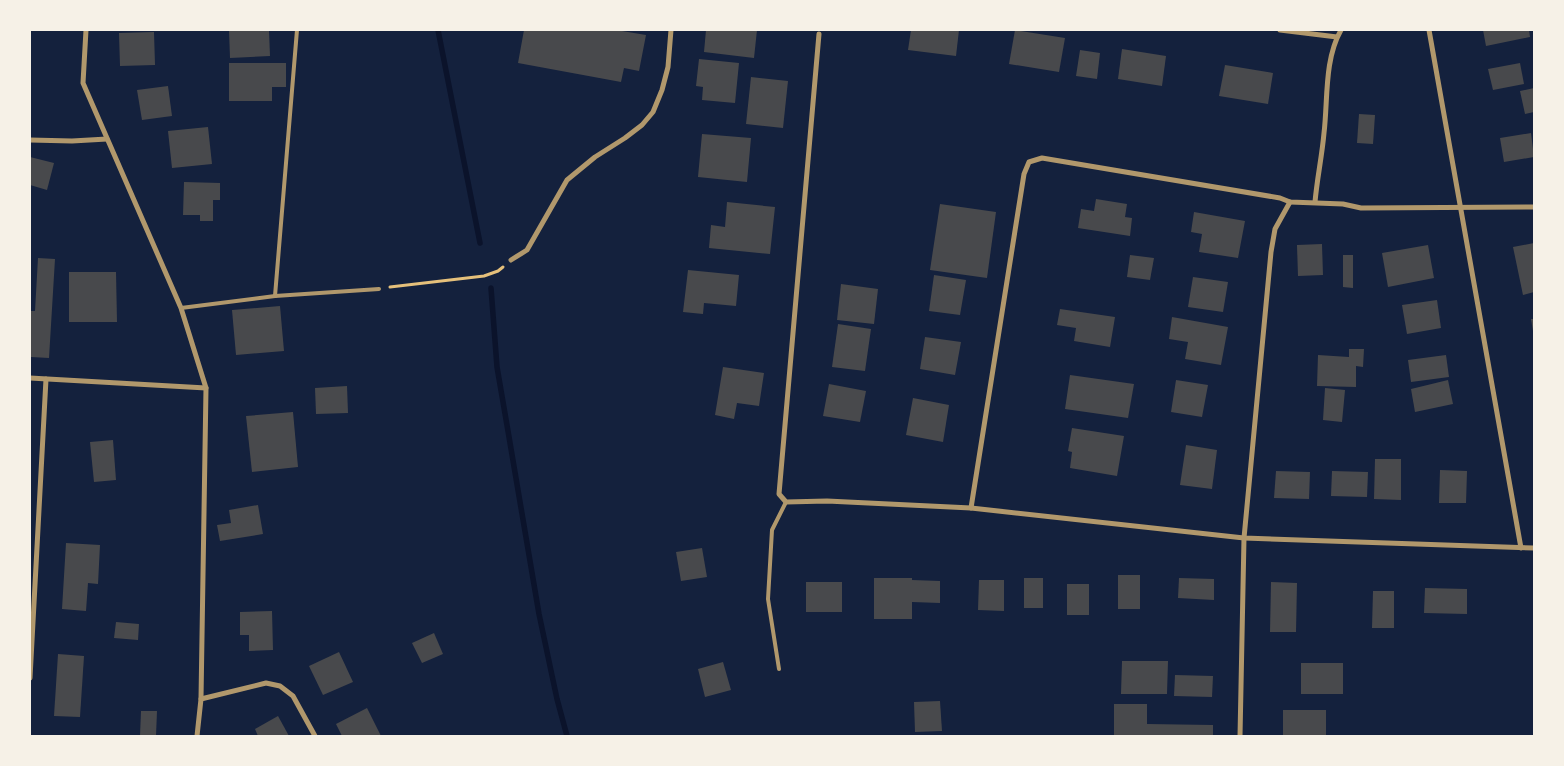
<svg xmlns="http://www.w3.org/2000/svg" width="1564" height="766" font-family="'Fira Sans Condensed',sans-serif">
<rect width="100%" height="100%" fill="#14213d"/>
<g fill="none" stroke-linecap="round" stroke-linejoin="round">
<g stroke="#0b132b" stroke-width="5.5">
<path d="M438,30L480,243"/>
<path d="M491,288L497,367L508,431L539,614L557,699L567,736"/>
</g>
</g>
<g fill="#48494c">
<path d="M229,30H269L270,56L230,58Z"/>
<path d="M524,30H616L646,35L639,71L624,68L621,82L518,63Z"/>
<path d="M706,30H757L754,58L704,52Z"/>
<path d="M911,30H959L956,56L908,50Z"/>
<path d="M1015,30L1065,38L1059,72L1009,64Z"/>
<path d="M1483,30H1529L1530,37L1486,46Z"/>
<path d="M154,32L155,65L120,66L119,33Z"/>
<path d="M1122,49L1166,56L1162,86L1118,79Z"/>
<path d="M1080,50L1100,53L1097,79L1076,76Z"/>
<path d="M699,59L739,63L735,103L702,100L703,87L696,86Z"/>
<path d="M229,63H286V87H272V101H229Z"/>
<path d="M1520,63L1524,84L1493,90L1488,69Z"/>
<path d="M1225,65L1273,73L1268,104L1219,96Z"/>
<path d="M751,77L788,81L783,128L746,124Z"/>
<path d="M168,86L172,116L142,120L137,90Z"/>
<path d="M1534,88V112L1525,114L1520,91Z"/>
<path d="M1359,114L1375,115L1373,144L1357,143Z"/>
<path d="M208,127L212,164L172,168L168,131Z"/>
<path d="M1531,133L1534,157L1504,162L1500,138Z"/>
<path d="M702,134L751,138L747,182L698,177Z"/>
<path d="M30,157L54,163L47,190L30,185Z"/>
<path d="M184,182L220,183V200H213V221H200V215H183Z"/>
<path d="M1096,199L1127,204L1125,217L1132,218L1130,236L1078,228L1081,209L1094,211Z"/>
<path d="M727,202L775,207L770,254L709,248L711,225L725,227Z"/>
<path d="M940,204L996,212L987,278L930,270Z"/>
<path d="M1194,212L1245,221L1238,258L1199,252L1202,234L1191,232Z"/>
<path d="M1534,243V292L1523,295L1513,247Z"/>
<path d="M1322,244L1323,275L1298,276L1297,245Z"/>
<path d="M1428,245L1434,278L1388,287L1382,253Z"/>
<path d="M1130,255L1154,258L1150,280L1127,277Z"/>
<path d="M1343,255H1353V288L1343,287Z"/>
<path d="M38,258L55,259L49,358L31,357L30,311H35Z"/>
<path d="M688,270L739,275L736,306L704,303L703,314L683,312Z"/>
<path d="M69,272H116L117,322H69Z"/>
<path d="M934,275L966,280L960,315L929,311Z"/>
<path d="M1193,277L1228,282L1223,312L1188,307Z"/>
<path d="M841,284L878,289L874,324L837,320Z"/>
<path d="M1437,300L1441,328L1407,334L1402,305Z"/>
<path d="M280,306L284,351L236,355L232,310Z"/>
<path d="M1060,309L1115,317L1110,347L1074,341L1076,328L1057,325Z"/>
<path d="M1172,317L1228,327L1221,365L1185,359L1188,342L1169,339Z"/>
<path d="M1531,319H1534V331H1533Z"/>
<path d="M838,324L871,329L865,371L832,367Z"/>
<path d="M925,337L961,342L955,375L920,369Z"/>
<path d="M1349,349H1364L1363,367L1356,366V387L1317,386L1318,355L1349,357Z"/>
<path d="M1446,355L1449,377L1411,382L1408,360Z"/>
<path d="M723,367L764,373L759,406L737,403L734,419L715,415Z"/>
<path d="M1070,375L1134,384L1128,418L1065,409Z"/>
<path d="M1176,380L1208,385L1202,417L1171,412Z"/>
<path d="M1448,380L1453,404L1415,412L1411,389Z"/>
<path d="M829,384L866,391L860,422L823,416Z"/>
<path d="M347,386L348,413L316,414L315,388Z"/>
<path d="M1325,388L1345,390L1342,422L1323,420Z"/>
<path d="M913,398L949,405L943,442L906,435Z"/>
<path d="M293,412L298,467L252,472L246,416Z"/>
<path d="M1072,428L1124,436L1117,476L1070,468L1072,452L1068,451Z"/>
<path d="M113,440L116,480L94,482L90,442Z"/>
<path d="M1186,445L1217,450L1212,489L1180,485Z"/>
<path d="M1375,459H1401V500L1374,499Z"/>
<path d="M1440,470L1467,471L1466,503H1439Z"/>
<path d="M1276,471L1310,472L1309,499L1274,498Z"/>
<path d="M1332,471L1368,472L1367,497L1331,496Z"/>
<path d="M258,505L263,534L220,541L217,525L231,523L229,510Z"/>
<path d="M66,543L100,545L98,584L88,583L86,611L62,609Z"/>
<path d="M702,548L707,577L681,581L676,552Z"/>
<rect x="1118" y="575" width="22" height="34"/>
<path d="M874,578H912V580L940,581V603L912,602V619H874Z"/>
<rect x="1024" y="578" width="19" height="30"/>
<path d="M1179,578L1214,579V600L1178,598Z"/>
<path d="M979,580H1004V611L978,610Z"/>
<rect x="806" y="582" width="36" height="30"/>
<path d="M1271,582L1297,583L1296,632H1270Z"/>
<rect x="1067" y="584" width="22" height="31"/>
<path d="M1425,588L1467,589V614L1424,613Z"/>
<path d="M1373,591H1394V628H1372Z"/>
<path d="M272,611L273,650L249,651V635H240V612Z"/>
<path d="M116,622L139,624L138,640L114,638Z"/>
<path d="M434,633L443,654L422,663L412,643Z"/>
<path d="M339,652L353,682L323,695L309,666Z"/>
<path d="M58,654L84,656L80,717L54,716Z"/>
<path d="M1122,661H1168L1167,694H1121Z"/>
<path d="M723,662L731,690L705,697L698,669Z"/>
<rect x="1301" y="663" width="42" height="31"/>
<path d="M1175,675L1213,676L1212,697L1174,696Z"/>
<path d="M940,701L942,731L915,732L914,702Z"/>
<path d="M1114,704H1147V724L1213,725V736H1114Z"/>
<path d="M367,708L381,736H342L336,724Z"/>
<rect x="1283" y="710" width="43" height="26"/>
<path d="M141,711H157L156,736H140Z"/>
<path d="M278,716L289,736H258L255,729Z"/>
</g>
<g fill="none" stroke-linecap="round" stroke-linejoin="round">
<path stroke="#e5c07b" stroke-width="3" d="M390,287L484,276L498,271L503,267"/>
<g stroke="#b1986c" stroke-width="4">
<path d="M275,296L297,30"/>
<path d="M181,308L275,296L379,289"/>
<path d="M779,669L768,599L772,530L786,502"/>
</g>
<g stroke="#b1986c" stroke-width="5">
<path d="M86,30L83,83L181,308L206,388L201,699L197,736"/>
<path d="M1280,30L1337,37"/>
<path d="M1429,30L1521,548"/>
<path d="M819,34L779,494L786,502L827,501L971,508L1244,538L1534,548"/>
<path d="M30,140L72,141L107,139"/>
<path d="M1315,202C1317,179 1322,156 1324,133C1328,100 1324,60 1341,30"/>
<path d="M511,260L527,250L567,180L595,157L625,138L642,125L653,112L662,90L668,67L671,30"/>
<path d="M30,378L206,388"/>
<path d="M971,508L1024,174L1029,162L1042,158L1280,198L1290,202L1343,204L1361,208L1534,207"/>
<path d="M30,678L46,379"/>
<path d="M201,699L266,683L280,686L293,696L315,736"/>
<path d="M1240,736L1244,538L1271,252L1275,229L1290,202"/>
</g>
</g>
<rect width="1564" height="766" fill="none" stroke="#f6f1e7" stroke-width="62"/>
</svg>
